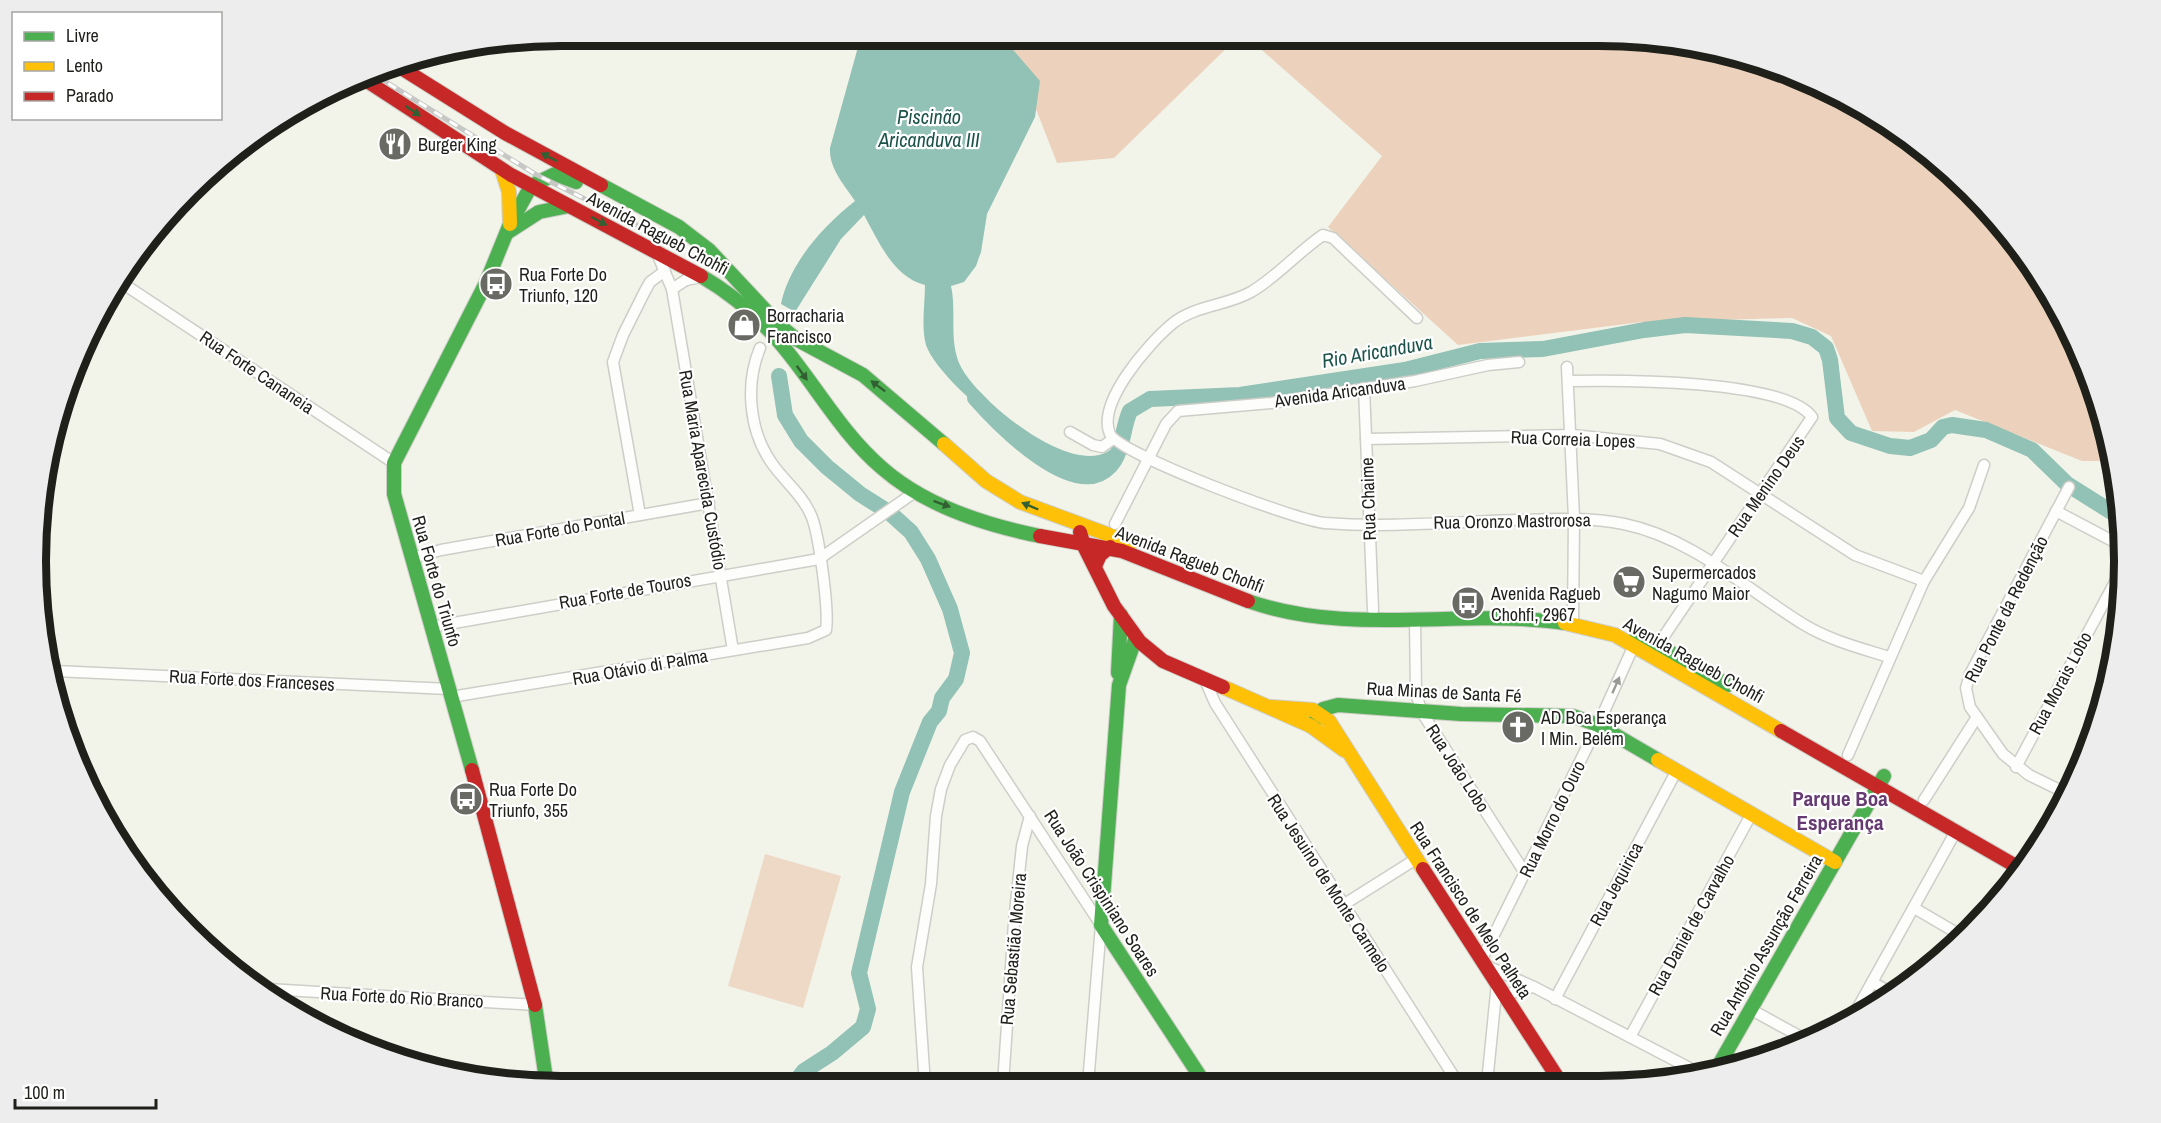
<svg xmlns="http://www.w3.org/2000/svg" width="2161" height="1123" font-family="'Archivo Narrow',sans-serif">
<rect width="100%" height="100%" fill="#f2f4ea"/>
<path fill="#eed9c7" d="M765,854L841,876L803,1008L728,986Z"/>
<g fill="#ecd2bc">
<path d="M974,36L1238,37L1114,158L1057,163L1034,104Z"/>
<path d="M1247,37H1634L1736,54L1832,90L1920,145L1995,215L2055,299L2097,393L2113,461H2082L1955,410L1914,432L1872,431L1831,336L1792,318L1642,322L1458,345L1328,227L1382,156Z"/>
</g>
<path fill="#92c1b5" d="M859,36H1001L1040,81L1035,117L987,214L981,252L976,266L964,282L951,286C957,312 948,342 961,367C979,401 1067,474 1107,452C1117,447 1120,436 1123,426L1132,431L1127,452L1113,467C1097,471 1079,472 1063,466C1029,453 937,379 926,345C921,327 925,303 925,285C893,277 879,242 864,215L841,239L795,312L781,304C789,264 823,226 855,201C844,184 829,169 830,148L858,47Z"/>
<g fill="none" stroke-linecap="round" stroke-linejoin="round">
<g stroke="#92c1b5" stroke-width="16">
<path d="M779,376L785,415L801,441L827,467L860,494L890,513L911,532L928,559L950,609L962,653L956,679L942,698L939,711L930,722L902,792L859,973L868,1009L863,1027L832,1053L804,1071L793,1085"/>
<path d="M975,398C998,424 1075,504 1110,466C1123,453 1122,428 1130,411L1150,399L1240,395L1405,370L1480,351L1543,349L1644,330L1685,325L1792,331L1812,337L1826,348L1830,360L1837,418L1851,433L1890,446L1910,448L1931,440L1943,427L1952,425L1986,430L2032,450L2067,484L2121,518"/>
</g>
<defs>
<g id="street">
<path d="M656,251L672,289L733,650"/>
<path d="M119,281L394,463"/>
<path d="M672,289L686,280L701,277"/>
<path d="M1417,318L1333,238L1323,235C1298,252 1278,276 1251,292C1226,306 1195,305 1172,324C1149,343 1096,403 1110,434C1119,454 1297,521 1325,523C1388,528 1453,522 1515,520C1552,519 1587,517 1624,524C1692,538 1745,588 1803,624C1829,640 1860,648 1889,657"/>
<path d="M1567,367L1574,518L1573,622"/>
<path d="M1569,381C1615,380 1785,379 1812,417L1658,645"/>
<path d="M1364,388L1373,610"/>
<path d="M1070,432L1093,445L1102,447L1113,439"/>
<path d="M1366,439L1572,435L1660,444L1711,462L1855,555L1924,581"/>
<path d="M2069,487L1970,674L1966,688L1970,707L2003,754L2029,775L2070,795"/>
<path d="M2056,511L2122,546"/>
<path d="M640,515L613,362L623,335L645,291L650,282L665,271"/>
<path d="M1115,524L1166,424L1178,411L1271,403L1415,381L1488,365L1519,362"/>
<path d="M412,558L441,550L709,503"/>
<path d="M1415,620L1416,692L1421,711L1525,873"/>
<path d="M431,627L819,559L915,492"/>
<path d="M55,671L449,689"/>
<path d="M1205,680L1215,703L1458,1083"/>
<path d="M451,697L808,638L826,630C829,610 819,530 810,513C801,493 783,480 771,462C749,430 745,384 760,348"/>
<path d="M1848,755L1924,581L1969,508L1984,465"/>
<path d="M2016,767L2123,567"/>
<path d="M1924,800L1977,717"/>
<path d="M1343,905L1416,859"/>
<path d="M1914,908L1962,936"/>
<path d="M1482,959L1598,725L1634,645"/>
<path d="M1485,965L1534,987L1701,1074"/>
<path d="M1872,982L1895,995"/>
<path d="M268,989L536,1005"/>
<path d="M1504,995L1533,987"/>
<path d="M1555,999L1677,770"/>
<path d="M1750,1009L1810,1042"/>
<path d="M1851,1020L1956,831"/>
<path d="M1630,1037L1752,813"/>
<path d="M1487,1083L1497,983"/>
<path d="M1003,1084L1014,922L1022,846L1030,816"/>
<path d="M925,1085L917,967L931,884L936,816L941,789L950,765L965,740L973,737L980,741L1101,925L1088,1084"/>
</g>
<g id="fast">
<path d="M601,185L679,227L709,250L780,326L796,339L863,375L944,444"/>
<path d="M531,186L555,174L576,182"/>
<path d="M508,232L539,212L569,206"/>
<path d="M701,276C732,294 758,316 781,344C815,384 841,433 882,468C924,505 985,525 1040,536"/>
<path d="M1248,601C1351,637 1459,608 1565,623"/>
<path d="M1636,633L1728,685"/>
<path d="M1136,637L1119,685L1101,925L1205,1084"/>
<path d="M1118,673L1121,615"/>
<path d="M1311,726L1323,709L1338,705L1461,714L1573,716L1598,725L1658,760"/>
<path d="M472,770L394,494V463L486,283L510,224L531,186"/>
<path d="M535,1005L547,1086"/>
<path d="M1716,1070L1884,776"/>
</g>
<g id="slow">
<path d="M502,170L509,192L510,224"/>
<path d="M944,444L986,481L1020,502L1131,543"/>
<path d="M1565,623L1615,635L1781,731"/>
<path d="M1223,687L1311,726L1344,750"/>
<path d="M1271,707L1313,710L1329,721L1423,869"/>
<path d="M1658,760L1835,862"/>
</g>
<g id="jam">
<path d="M395,64L505,133L601,185"/>
<path d="M364,79L511,175L701,276"/>
<path d="M1080,532L1084,546L1114,606L1140,642L1163,661L1223,687"/>
<path d="M1040,536L1122,551L1248,601"/>
<path d="M1095,566L1100,555L1110,547"/>
<path d="M1781,731L2021,869"/>
<path d="M472,770L535,1005"/>
<path d="M1423,869L1561,1083"/>
</g>
</defs>
<use href="#street" stroke="#cdcec7" stroke-width="13"/>
<use href="#fast" stroke="#cdcec7" stroke-width="16"/>
<use href="#slow" stroke="#cdcec7" stroke-width="16"/>
<use href="#jam" stroke="#cdcec7" stroke-width="16"/>
<use href="#street" stroke="#fdfdfc" stroke-width="10"/>
<use href="#fast" stroke="#4caf50" stroke-width="14"/>
<use href="#slow" stroke="#ffc107" stroke-width="14"/>
<use href="#jam" stroke="#c62828" stroke-width="14"/>
<defs>
<path id="rail" d="M373,74L535,174L683,248"/>
</defs>
<use href="#rail" stroke="#c7c8c5" stroke-width="5"/>
<use href="#rail" stroke="#fff" stroke-width="3" stroke-dasharray="9" stroke-linecap="butt"/>
</g>
<defs><path id="oneway-solid" d="M-6-.8H1V-3.2L6.5 0L1 3.2V.8H-6Z" transform="scale(1.5)"/></defs>
<g fill="#336032">
<use href="#oneway-solid" transform="translate(413 111) rotate(34)"/>
<use href="#oneway-solid" transform="translate(549 157) rotate(-153)"/>
<use href="#oneway-solid" transform="translate(599 221) rotate(28)"/>
<use href="#oneway-solid" transform="translate(802 373) rotate(54)"/>
<use href="#oneway-solid" transform="translate(878 386) rotate(-143)"/>
<use href="#oneway-solid" transform="translate(942 504) rotate(20)"/>
<use href="#oneway-solid" transform="translate(1030 506) rotate(-157)"/>
</g>
<use fill="#999a96" href="#oneway-solid" transform="translate(1616 685) rotate(-66)"/>
<defs>
<symbol id="restaurant-disc" viewBox="-11 -11 22 22"><circle r="9.5" fill="#696a63" stroke="#fff"/><path d="M-5-6h1v4h1v-4h1v4h1v-4h1v5L-1.5 .5V6h-2V.5L-5-1ZM5-6V6H3V1.5H1.5Q1.5-4 5-6Z" fill="#fff"/></symbol>
<symbol id="bus-disc" viewBox="-11 -11 22 22"><circle r="9.5" fill="#696a63" stroke="#fff"/><path d="M-5-6H5V4H4V6H2V4H-2V6H-4V4H-5ZM-3.5-4V0h7V-4ZM-3.5 1.2v1.5H-2V1.2ZM2 1.2v1.5H3.5V1.2Z" fill="#fff"/></symbol>
<symbol id="shop-disc" viewBox="-11 -11 22 22"><circle r="9.5" fill="#696a63" stroke="#fff"/><path d="M-5-2.5h2.3a2.7 3.5 0 0 1 5.4 0H5L5.5 6h-11ZM-1.5-2.5h3a1.5 2.3 0 0 0-3 0Z" fill="#fff"/></symbol>
<symbol id="supermarket-disc" viewBox="-11 -11 22 22"><circle r="9.5" fill="#696a63" stroke="#fff"/><path d="M-6-5.5h2.5l.6 2H6L4.5 2H-2.5L-4.4-4H-6ZM-1.5 3.2a1.3 1.3 0 1 0 .1 0ZM3 3.2a1.3 1.3 0 1 0 .1 0Z" fill="#fff"/></symbol>
<symbol id="church-disc" viewBox="-11 -11 22 22"><circle r="9.5" fill="#696a63" stroke="#fff"/><path d="M-1.2-6h2.4v3.5h3.3v2.4h-3.3V6h-2.4V-.1h-3.3v-2.4h3.3Z" fill="#fff"/></symbol>
</defs>
<g fill-rule="evenodd">
<use href="#restaurant-disc" x="376" y="125" width="38" height="38"/>
<use href="#bus-disc" x="477" y="265" width="38" height="38"/>
<use href="#shop-disc" x="725" y="306" width="38" height="38"/>
<use href="#supermarket-disc" x="1610" y="563" width="38" height="38"/>
<use href="#bus-disc" x="1449" y="584" width="38" height="38"/>
<use href="#church-disc" x="1499" y="708" width="38" height="38"/>
<use href="#bus-disc" x="447" y="780" width="38" height="38"/>
</g>
<g text-anchor="middle" dominant-baseline="central" stroke-width="4.5" stroke-linejoin="round" paint-order="stroke">
<g font-size="18" fill="#1f201a" stroke="#fff" text-anchor="start">
<text x="418" y="144">Burger King</text>
<text x="519" y="274">Rua Forte Do<tspan x="519" dy="21">Triunfo, 120</tspan></text>
<text x="767" y="315">Borracharia<tspan x="767" dy="21">Francisco</tspan></text>
<text x="1652" y="572">Supermercados<tspan x="1652" dy="21">Nagumo Maior</tspan></text>
<text x="1491" y="593">Avenida Ragueb<tspan x="1491" dy="21">Chohfi, 2967</tspan></text>
<text x="1541" y="717">AD Boa Esperança<tspan x="1541" dy="21">I Min. Belém</tspan></text>
<text x="489" y="789">Rua Forte Do<tspan x="489" dy="21">Triunfo, 355</tspan></text>
</g>
<g font-size="18" fill="#1f201a" stroke="#fff">
<text transform="translate(658 233) rotate(28)">Avenida Ragueb Chohfi</text>
<text transform="translate(257 372) rotate(34)">Rua Forte Cananeia</text>
<text transform="translate(1340 392) rotate(-8)">Avenida Aricanduva</text>
<text transform="translate(1573 439) rotate(2)">Rua Correia Lopes</text>
<text transform="translate(703 470) rotate(80)">Rua Maria Aparecida Custódio</text>
<text transform="translate(1766 486) rotate(-55)">Rua Menino Deus</text>
<text transform="translate(1368 499) rotate(-92)">Rua Chaime</text>
<text transform="translate(1512 521) rotate(-1)">Rua Oronzo Mastrorosa</text>
<text transform="translate(560 529) rotate(-10)">Rua Forte do Pontal</text>
<text transform="translate(1190 559) rotate(21)">Avenida Ragueb Chohfi</text>
<text transform="translate(437 581) rotate(74)">Rua Forte do Triunfo</text>
<text transform="translate(625 591) rotate(-10)">Rua Forte de Touros</text>
<text transform="translate(2006 609) rotate(-63)">Rua Ponte da Redenção</text>
<text transform="translate(1694 660) rotate(29)">Avenida Ragueb Chohfi</text>
<text transform="translate(640 667) rotate(-10)">Rua Otávio di Palma</text>
<text transform="translate(252 680) rotate(3)">Rua Forte dos Franceses</text>
<text transform="translate(2060 683) rotate(-62)">Rua Morais Lobo</text>
<text transform="translate(1444 692) rotate(3)">Rua Minas de Santa Fé</text>
<text transform="translate(1458 768) rotate(57)">Rua João Lobo</text>
<text transform="translate(1552 819) rotate(-64)">Rua Morro do Ouro</text>
<text transform="translate(1329 883) rotate(57)">Rua Jesuino de Monte Carmelo</text>
<text transform="translate(1616 884) rotate(-62)">Rua Jequirica</text>
<text transform="translate(1102 893) rotate(57)">Rua João Crispiniano Soares</text>
<text transform="translate(1471 910) rotate(57)">Rua Francisco de Melo Palheta</text>
<text transform="translate(1691 925) rotate(-61)">Rua Daniel de Carvalho</text>
<text transform="translate(1766 945) rotate(-60)">Rua Antônio Assunção Ferreira</text>
<text transform="translate(1013 949) rotate(-85)">Rua Sebastião Moreira</text>
<text transform="translate(402 997) rotate(3)">Rua Forte do Rio Branco</text>
</g>
<g font-size="20" font-style="italic" fill="#1b534a" stroke="#fff">
<text x="929" y="116">Piscinão<tspan x="929" dy="23">Aricanduva III</tspan></text>
<text transform="translate(1377 351) rotate(-10)">Rio Aricanduva</text>
</g>
<g font-size="21" font-weight="bold" fill="#653b72" stroke="#fff">
<text x="1840" y="798">Parque Boa<tspan x="1840" dy="24">Esperança</tspan></text>
</g>
</g>
<path d="M0 0H2161V1123H0ZM561 46H1599A515 515 0 0 1 2114 561V561A515 515 0 0 1 1599 1076H561A515 515 0 0 1 46 561V561A515 515 0 0 1 561 46Z" fill="#ededed" fill-rule="evenodd"/>
<path fill="none" stroke="#1f201a" stroke-width="8" d="M561 46H1599A515 515 0 0 1 2114 561V561A515 515 0 0 1 1599 1076H561A515 515 0 0 1 46 561V561A515 515 0 0 1 561 46Z"/>
<rect x="12" y="12" width="210" height="108" fill="#ffffff" stroke="#a5a6a3" stroke-width="1.5"/>
<rect x="24" y="32" width="30" height="9" fill="#4caf50" stroke="#a5a6a3" stroke-width="1.5"/>
<text x="66" y="42" font-size="18" fill="#1f201a">Livre</text>
<rect x="24" y="62" width="30" height="9" fill="#ffc107" stroke="#a5a6a3" stroke-width="1.5"/>
<text x="66" y="72" font-size="18" fill="#1f201a">Lento</text>
<rect x="24" y="92" width="30" height="9" fill="#c62828" stroke="#a5a6a3" stroke-width="1.5"/>
<text x="66" y="102" font-size="18" fill="#1f201a">Parado</text>
<path d="M15 1099v9h141v-9" fill="none" stroke="#1f201a" stroke-width="3"/>
<text x="24" y="1099" font-size="18" fill="#1f201a" stroke="#ffffff" stroke-width="4.5" paint-order="stroke">100 m</text>
</svg>
